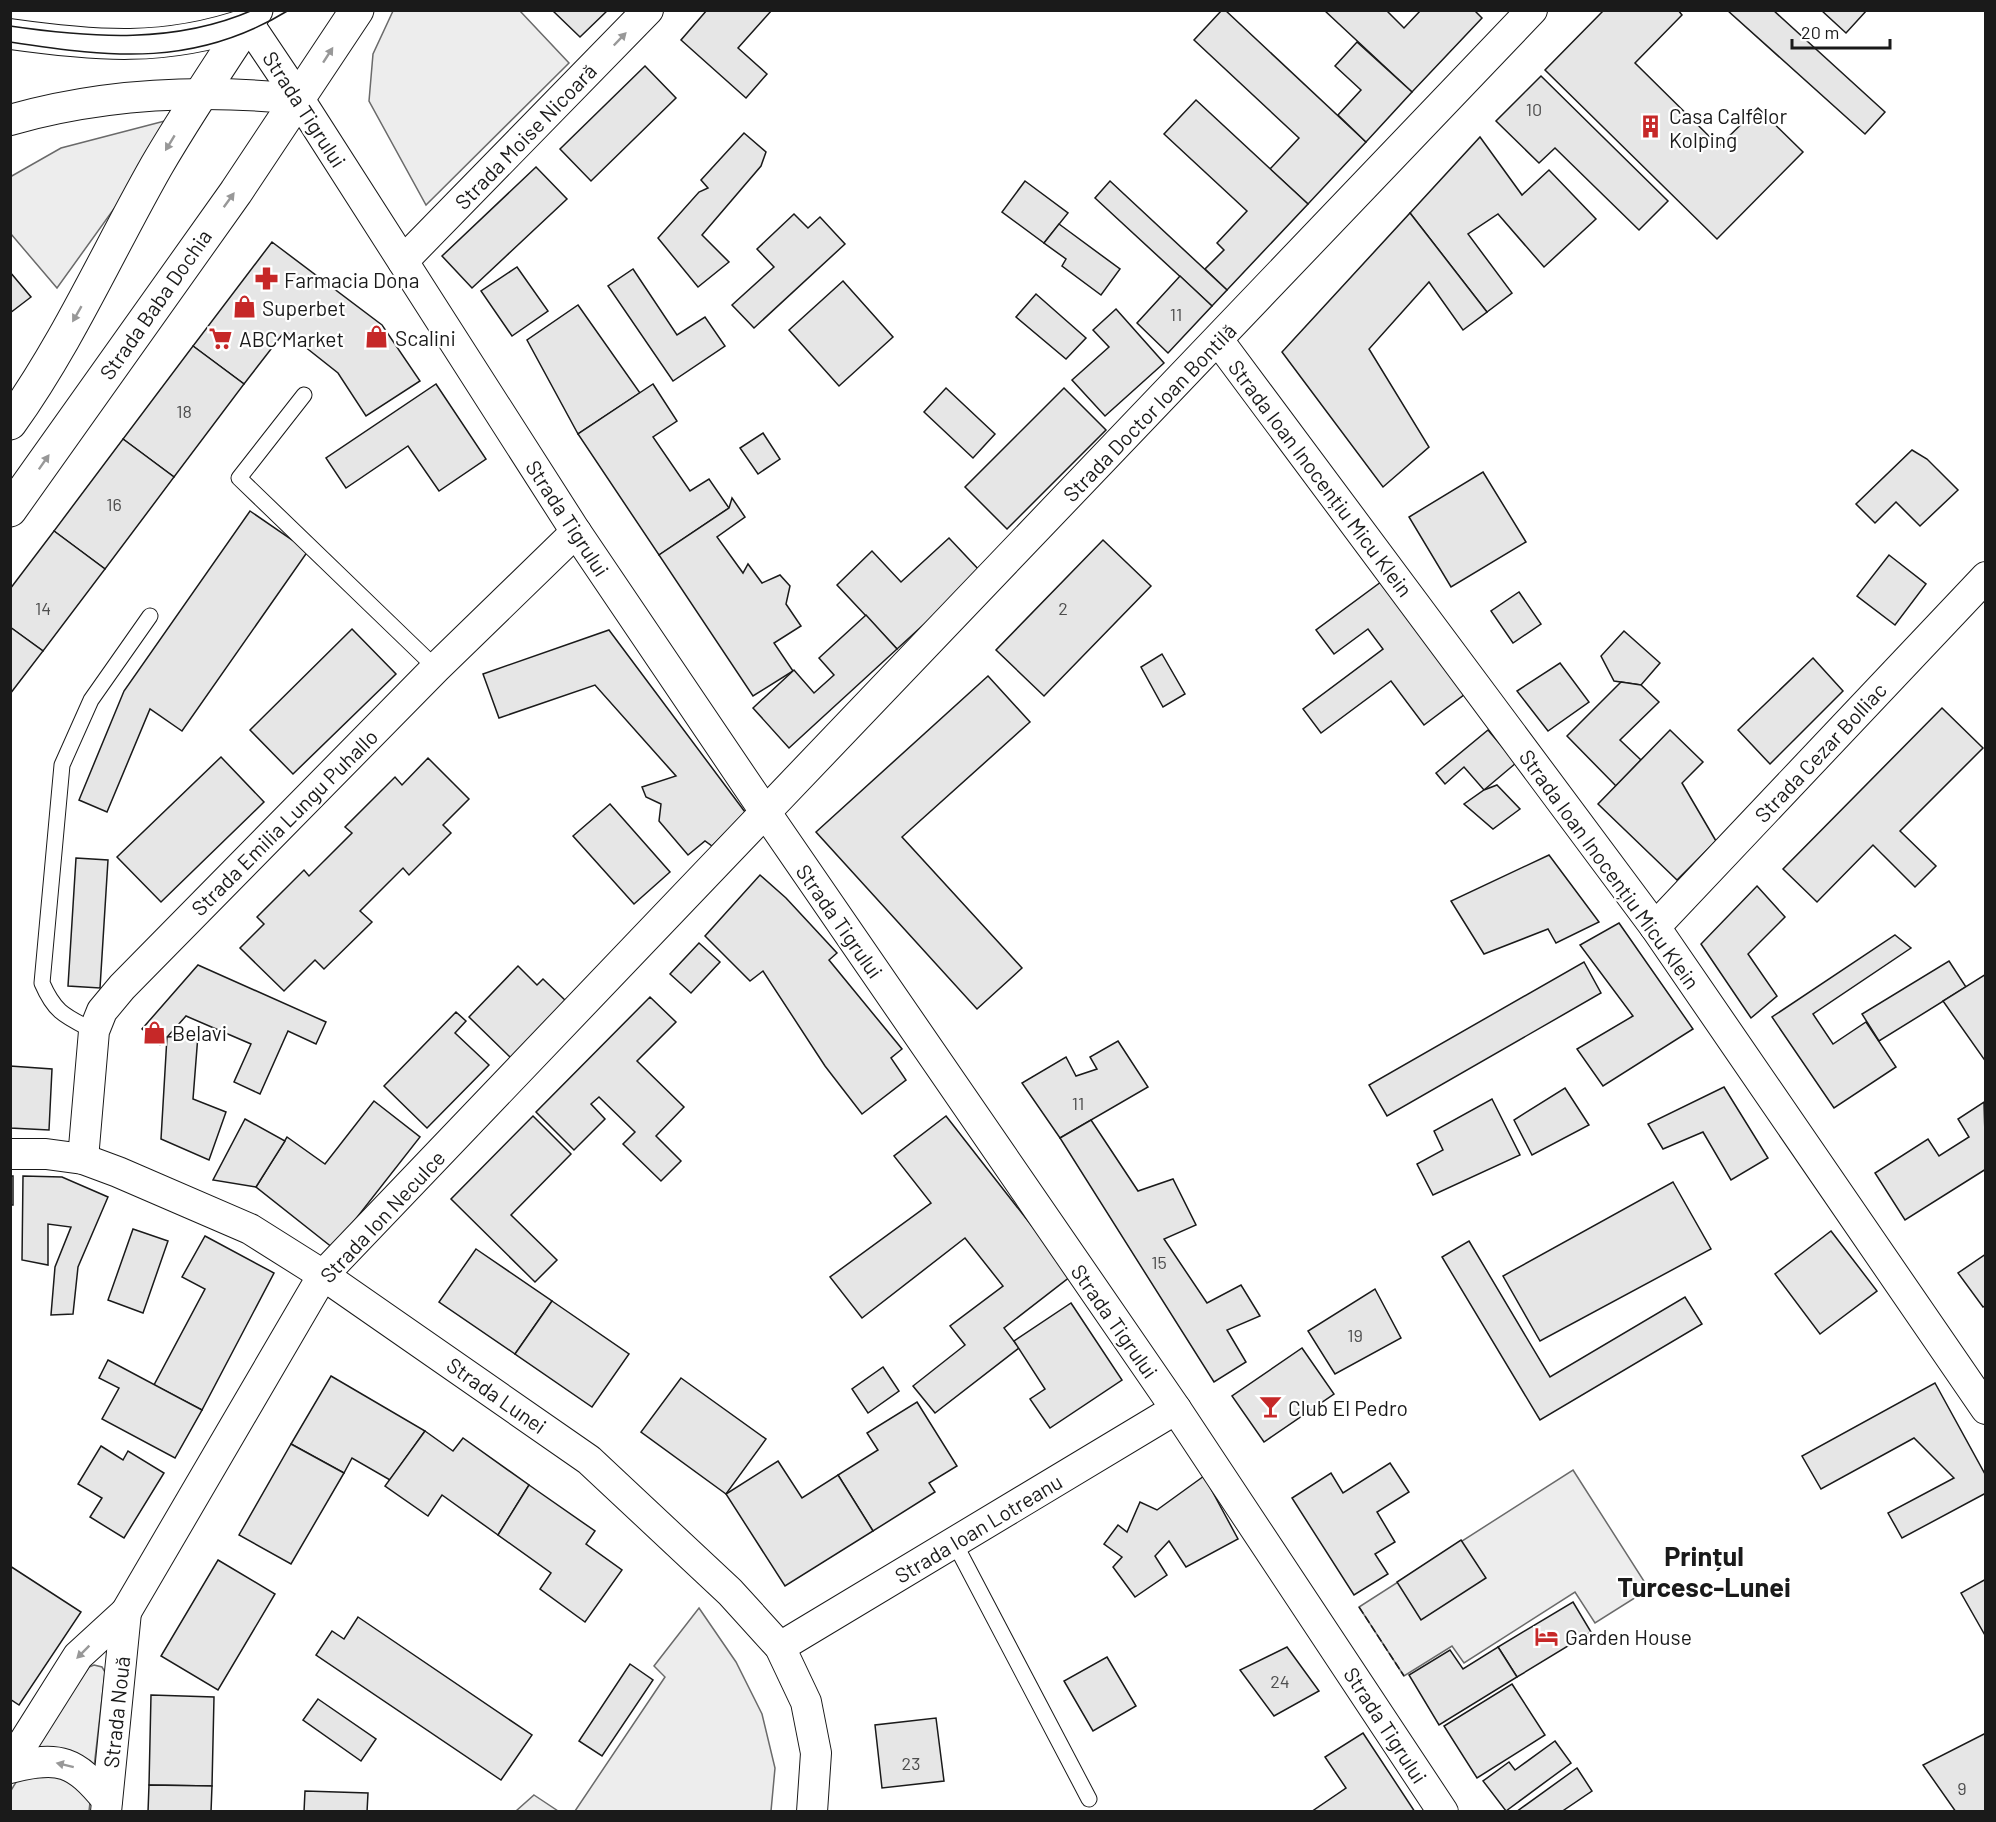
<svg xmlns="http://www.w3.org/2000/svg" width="1996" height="1822" font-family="Barlow,sans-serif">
<rect width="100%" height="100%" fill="#fff"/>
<g fill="#ededed" stroke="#6a6a6a" stroke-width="1.5">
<path d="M393,11H520L569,63L426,205L369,101L373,54Z"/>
<path d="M180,117L57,288L11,234L10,177L61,148Z"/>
<path d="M1573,1470L1649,1589L1595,1623L1575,1592L1464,1663L1452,1646L1404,1676L1359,1607Z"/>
<path d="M699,1608L736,1662L762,1714L775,1768L771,1811H575L665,1677L654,1666Z"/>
<path d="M94,1665L102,1667L105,1672L89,1811H11L10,1792L67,1699L89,1667Z"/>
<path d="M534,1795L558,1811H516Z"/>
</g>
<g fill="#e6e6e6" stroke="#1a1a1a" stroke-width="1.5">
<path d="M552,10H608L580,37Z"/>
<path d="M707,10H772L738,48L767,74L746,98L681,40Z"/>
<path d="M1222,10H1225L1366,142L1308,204L1270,169L1299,138L1194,40Z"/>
<path d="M1324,10H1386L1404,28L1421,10H1474L1482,18L1412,92Z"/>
<path d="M1604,10H1678L1682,15L1635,63L1719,146L1758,108L1803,152L1717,239L1545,70Z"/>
<path d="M1727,10H1773L1885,112L1865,134Z"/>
<path d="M1821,10H1867L1846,33Z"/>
<path d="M1357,42L1412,92L1366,142L1338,115L1361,90L1335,66Z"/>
<path d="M645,66L676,98L591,181L560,149Z"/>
<path d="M1541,76L1668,201L1639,230L1555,148L1539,163L1496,121Z"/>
<path d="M1196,100L1308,204L1227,290L1205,269L1224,250L1217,243L1247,211L1164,134Z"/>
<path d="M744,133L766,152L761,166L702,235L729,262L698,287L658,238L699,192L708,188L701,180Z"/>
<path d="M1480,137L1522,195L1549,170L1596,219L1544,267L1498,214L1468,234L1512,293L1487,312L1410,213Z"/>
<path d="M536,167L567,199L472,288L442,256Z"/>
<path d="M1025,181L1068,213L1044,243L1002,212Z"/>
<path d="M1110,181L1227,290L1212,306L1095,198Z"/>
<path d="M1410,213L1487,312L1463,330L1429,282L1369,349L1429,447L1383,487L1282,352Z"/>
<path d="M794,214L808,228L820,217L845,244L754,328L732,305L774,267L757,249Z"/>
<path d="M1059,224L1120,269L1101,295L1062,266L1066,259L1044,243Z"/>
<path d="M272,242L382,325L420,381L366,416L338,373L285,331L244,384L193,346Z"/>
<path d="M517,267L548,311L512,336L481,291Z"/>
<path d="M633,269L677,335L705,317L725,346L673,381L608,286Z"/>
<path d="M10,272L31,297L10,313Z"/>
<path d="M1180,276L1212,306L1168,353L1137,323Z"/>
<path d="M843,281L893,337L839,386L789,330Z"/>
<path d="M1036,294L1086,338L1066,359L1016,317Z"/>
<path d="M578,305L640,393L578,434L527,340Z"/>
<path d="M1116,309L1164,363L1105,416L1072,380L1109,347L1093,330Z"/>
<path d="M193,346L244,384L174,477L123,439Z"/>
<path d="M436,384L486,459L439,491L408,446L346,488L326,458Z"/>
<path d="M653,384L677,421L653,437L690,491L709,479L729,508L659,555L578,434Z"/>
<path d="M946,388L995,434L973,458L924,412Z"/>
<path d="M1064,388L1106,430L1007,529L965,487Z"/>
<path d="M763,433L780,459L758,474L740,448Z"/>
<path d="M123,439L174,477L105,569L54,531Z"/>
<path d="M1912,450L1927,459L1958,490L1920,526L1896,502L1875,523L1856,504Z"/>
<path d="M1483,472L1526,542L1451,587L1409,517Z"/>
<path d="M732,498L745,517L717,537L743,573L748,564L762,583L780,575L790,586L786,604L801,626L774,643L793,671L753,696L659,555L729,508Z"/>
<path d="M250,511L308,551L182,731L150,709L107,812L79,800L124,691Z"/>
<path d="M54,531L105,569L43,651L10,627V589Z"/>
<path d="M949,538L981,572L897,649L837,585L872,551L901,582Z"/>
<path d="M1103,540L1151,586L1044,696L996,650Z"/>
<path d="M1889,555L1926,584L1895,625L1857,596Z"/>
<path d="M1385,579L1469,691L1424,725L1391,681L1321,733L1303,709L1383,649L1368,629L1334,654L1316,630Z"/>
<path d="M1519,592L1541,624L1513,643L1491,611Z"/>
<path d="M866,615L897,649L789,748L753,708L794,670L814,693L834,675L819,658Z"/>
<path d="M10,627L43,651L10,694Z"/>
<path d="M352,629L396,674L293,774L250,730Z"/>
<path d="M609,630L745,812L712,846L705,841L688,855L659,821L661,804L646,797L642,787L676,776L595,685L499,718L483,674Z"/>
<path d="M1624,631L1660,663L1641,685L1614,681L1601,656Z"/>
<path d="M1162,654L1185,694L1163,707L1141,667Z"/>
<path d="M1813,658L1843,691L1770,764L1738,730Z"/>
<path d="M1560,663L1589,702L1548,731L1517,691Z"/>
<path d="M988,676L1030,722L902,837L1022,968L977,1009L816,832Z"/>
<path d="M1621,682L1641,685L1659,702L1620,740L1641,760L1616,786L1567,736Z"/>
<path d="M1942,708L1983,748L1900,831L1936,866L1915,887L1873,845L1817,902L1783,869Z"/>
<path d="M1488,730L1516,763L1484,790L1464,767L1445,784L1436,773Z"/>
<path d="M1670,730L1703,762L1682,783L1716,841L1677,880L1598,804Z"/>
<path d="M221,757L264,802L161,902L117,857Z"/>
<path d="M428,758L469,799L443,825L451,833L409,875L403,868L360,911L372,922L324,969L315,960L284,991L240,948L264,924L257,917L304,870L309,876L352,833L345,827L395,777L402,785Z"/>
<path d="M1497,785L1520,809L1493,829L1464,804L1484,790Z"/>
<path d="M610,804L670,872L634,904L573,836Z"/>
<path d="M1549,855L1599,922L1556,943L1548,929L1484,954L1451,901Z"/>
<path d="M76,858L108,860L100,988L68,986Z"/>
<path d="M760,875L786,898L837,953L829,960L902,1049L891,1058L906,1080L862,1114L825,1066L763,971L750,981L705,936Z"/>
<path d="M1757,886L1785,917L1748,954L1777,996L1751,1018L1701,944Z"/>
<path d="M1619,923L1693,1029L1603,1086L1577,1049L1633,1016L1580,945Z"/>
<path d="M1895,935L1911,948L1813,1014L1833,1044L1866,1022L1896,1067L1834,1108L1772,1017Z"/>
<path d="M699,943L720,962L691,993L670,974Z"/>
<path d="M1949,961L1966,987L1879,1041L1862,1014Z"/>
<path d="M1584,962L1601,993L1387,1116L1369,1085Z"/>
<path d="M198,965L326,1022L316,1044L288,1031L260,1094L234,1082L251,1044L186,1016L160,1045L142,1029Z"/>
<path d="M518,966L537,985L543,979L566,1001L511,1058L469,1017Z"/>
<path d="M1986,974V1062L1943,1001Z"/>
<path d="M650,997L676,1022L637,1061L684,1107L656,1136L681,1161L661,1181L623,1144L635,1132L599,1097L591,1104L605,1119L574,1150L536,1112Z"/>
<path d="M456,1012L466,1021L455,1033L489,1065L427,1128L384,1086Z"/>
<path d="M198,1035L193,1099L226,1112L209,1160L161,1139L167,1037Z"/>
<path d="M1118,1041L1148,1087L1060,1138L1022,1083L1066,1057L1076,1076L1097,1069L1090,1057Z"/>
<path d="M10,1066L52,1069L49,1130L10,1128Z"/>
<path d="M1724,1087L1768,1158L1731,1180L1703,1132L1663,1149L1648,1124Z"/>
<path d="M1565,1088L1589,1125L1532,1155L1514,1120Z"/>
<path d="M1492,1099L1520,1155L1433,1195L1417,1164L1443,1150L1434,1131Z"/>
<path d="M374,1101L420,1137L333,1248L256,1187L287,1137L325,1164Z"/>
<path d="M1984,1102L1986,1169L1905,1220L1875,1173L1928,1139L1939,1156L1969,1137L1958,1119Z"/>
<path d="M533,1116L571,1154L511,1215L557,1260L535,1282L451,1199Z"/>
<path d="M946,1116L1071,1276L1004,1328L1019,1348L935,1413L913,1386L965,1345L950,1326L1003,1286L965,1238L862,1318L830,1277L931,1203L894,1156Z"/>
<path d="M245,1119L285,1141L256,1187L213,1180Z"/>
<path d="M1091,1120L1138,1191L1173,1179L1196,1225L1164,1239L1207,1303L1241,1285L1260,1316L1227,1330L1246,1362L1214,1382L1060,1138Z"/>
<rect x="10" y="1176" width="3" height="29"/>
<path d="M23,1176L62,1177L108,1197L78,1267L73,1314L51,1315L55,1267L71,1227L48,1224V1265L22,1260Z"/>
<path d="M1673,1182L1711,1249L1540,1341L1503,1276Z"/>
<path d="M133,1229L168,1241L143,1313L108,1300Z"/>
<path d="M1831,1231L1877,1291L1820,1334L1775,1274Z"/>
<path d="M205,1236L274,1273L202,1410L154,1385L205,1289L182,1277Z"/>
<path d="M1469,1241L1550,1377L1685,1297L1702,1324L1540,1420L1442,1257Z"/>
<path d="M476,1249L552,1301L515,1354L439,1302Z"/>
<path d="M1986,1254V1305L1983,1307L1958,1273Z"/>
<path d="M1375,1289L1401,1338L1335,1374L1308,1331Z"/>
<path d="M552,1301L629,1354L592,1407L515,1354Z"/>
<path d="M1071,1303L1122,1380L1050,1428L1030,1399L1045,1389L1014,1341Z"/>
<path d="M1302,1348L1334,1394L1264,1442L1232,1396Z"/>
<path d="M108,1360L202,1410L175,1458L102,1419L119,1388L99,1378Z"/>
<path d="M883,1367L899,1391L868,1413L852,1389Z"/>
<path d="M331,1376L425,1431L390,1480L352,1458L344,1473L291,1444Z"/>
<path d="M681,1378L766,1439L726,1494L641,1432Z"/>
<path d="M1935,1383L1986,1476V1493L1902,1538L1888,1513L1954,1478L1914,1438L1821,1489L1802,1456Z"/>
<path d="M917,1402L957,1466L929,1483L935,1492L873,1531L838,1475L878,1450L867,1433Z"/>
<path d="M425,1431L453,1451L463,1438L529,1485L498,1535L442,1495L428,1516L385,1486Z"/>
<path d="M291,1444L344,1473L291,1564L239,1535Z"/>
<path d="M101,1446L123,1460L128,1451L164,1473L124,1538L90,1517L102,1498L78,1484Z"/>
<path d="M778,1461L802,1498L838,1475L873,1531L785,1586L726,1494Z"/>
<path d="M1390,1463L1409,1492L1377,1512L1395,1542L1375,1554L1388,1574L1354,1595L1292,1498L1331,1473L1343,1493Z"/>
<path d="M1204,1476L1238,1539L1186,1567L1169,1541L1155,1556L1167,1575L1135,1597L1113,1567L1122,1557L1104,1544L1118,1525L1127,1532L1140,1502L1157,1510Z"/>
<path d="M529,1485L595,1531L586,1544L622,1570L585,1622L540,1589L551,1573L498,1535Z"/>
<path d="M1461,1540L1486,1578L1421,1620L1397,1582Z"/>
<path d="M218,1560L275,1594L218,1690L161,1656Z"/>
<path d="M10,1566L81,1612L19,1705L10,1699Z"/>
<path d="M1986,1579V1637L1961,1593Z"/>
<path d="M1573,1602L1591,1632L1517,1677L1498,1647Z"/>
<path d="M358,1617L532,1735L501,1780L316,1655L332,1631L344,1639Z"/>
<path d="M1287,1647L1319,1691L1274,1716L1240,1670Z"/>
<path d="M1498,1647L1517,1677L1439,1725L1409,1675L1450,1650L1463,1669Z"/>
<path d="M1107,1657L1136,1706L1093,1731L1064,1681Z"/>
<path d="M630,1664L653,1680L602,1756L579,1741Z"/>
<path d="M1512,1684L1545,1735L1477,1778L1444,1726Z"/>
<path d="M151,1695L214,1697L212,1786L149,1785Z"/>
<path d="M318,1699L376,1739L361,1761L303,1720Z"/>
<path d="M936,1718L944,1781L882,1788L875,1725Z"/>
<path d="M1363,1733L1415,1812H1311L1346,1788L1325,1757Z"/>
<path d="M1986,1733V1812H1956L1923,1765Z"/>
<path d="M1555,1741L1571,1763L1506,1811L1483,1781L1509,1762L1515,1770Z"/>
<path d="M1577,1768L1592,1791L1561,1812H1516Z"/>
<path d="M149,1785L212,1786L211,1812H148Z"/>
<path d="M305,1791L368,1793L367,1812H304Z"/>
</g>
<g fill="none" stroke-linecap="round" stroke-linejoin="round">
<defs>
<g id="lane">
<path d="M304,395L239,478L436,668"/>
<path d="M94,1031C65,1016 55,1013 42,983L62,765L91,700L150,616"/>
<path d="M954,1542L1089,1799"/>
</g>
<g id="street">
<path d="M10,34C96,46 165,52 248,23L299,99L576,532L766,813L1176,1409L1443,1812"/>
<path d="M10,120C105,93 202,89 299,99"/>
<path d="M403,261L648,10"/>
<path d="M1218,340L1655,927L1986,1409"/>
<path d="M1655,927L1986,577"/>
<path d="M10,1154H46L83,1159L118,1172L250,1229L323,1275L589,1460L730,1592L780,1647L806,1702L816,1753L812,1812"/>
<path d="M83,1159L94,1031L102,1011L122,987L436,668L576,532"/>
<path d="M780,1647L1176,1409"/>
<path d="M10,1764L78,1656L126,1612L323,1275L1532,10"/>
<path d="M10,1768C60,1755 75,1761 107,1800"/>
<path d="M106,1812L126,1612"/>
</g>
<g id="primary">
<path d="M10,423C68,342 108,251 157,165C188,112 222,61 256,10"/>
<path d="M10,510L236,192L357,10"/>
</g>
</defs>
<use href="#lane" stroke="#1a1a1a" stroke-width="17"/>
<use href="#street" stroke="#1a1a1a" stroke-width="32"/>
<use href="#primary" stroke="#1a1a1a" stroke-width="35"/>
<use href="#lane" stroke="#fff" stroke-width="15"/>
<use href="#street" stroke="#fff" stroke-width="30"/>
<use href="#primary" stroke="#fff" stroke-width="33"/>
<g stroke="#1a1a1a" stroke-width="1.5">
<path d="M10,26C92,38 175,44 253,10"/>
<path d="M10,42C114,58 196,67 289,10"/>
</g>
<path stroke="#1a1a1a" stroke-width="1.5" stroke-dasharray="8 3" stroke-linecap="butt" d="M1359,1607L1404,1676"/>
</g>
<defs><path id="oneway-solid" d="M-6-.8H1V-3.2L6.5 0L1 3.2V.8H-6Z" transform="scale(1.5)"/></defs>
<g fill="#989898">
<use href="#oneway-solid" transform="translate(620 39) rotate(-46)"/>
<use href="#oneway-solid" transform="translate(328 55) rotate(-57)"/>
<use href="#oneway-solid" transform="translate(170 143) rotate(121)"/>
<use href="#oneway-solid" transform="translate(229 200) rotate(-54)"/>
<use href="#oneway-solid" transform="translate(77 314) rotate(120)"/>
<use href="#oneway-solid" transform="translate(44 462) rotate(-55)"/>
<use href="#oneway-solid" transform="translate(83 1652) rotate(135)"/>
<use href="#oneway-solid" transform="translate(65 1765) rotate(-166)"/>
</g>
<defs>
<symbol id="building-bare" viewBox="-9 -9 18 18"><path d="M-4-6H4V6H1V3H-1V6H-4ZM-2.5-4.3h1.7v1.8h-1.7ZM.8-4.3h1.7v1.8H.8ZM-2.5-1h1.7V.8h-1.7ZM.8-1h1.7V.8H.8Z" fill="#c62828" stroke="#fff" stroke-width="2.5" paint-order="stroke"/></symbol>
<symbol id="pharmacy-bare" viewBox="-9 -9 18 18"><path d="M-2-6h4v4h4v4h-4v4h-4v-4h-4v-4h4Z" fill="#c62828" stroke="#fff" stroke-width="2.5" paint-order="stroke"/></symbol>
<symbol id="shop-bare" viewBox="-9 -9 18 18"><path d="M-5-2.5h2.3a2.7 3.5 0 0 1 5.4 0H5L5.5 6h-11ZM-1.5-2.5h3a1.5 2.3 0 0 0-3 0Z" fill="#c62828" stroke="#fff" stroke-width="2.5" paint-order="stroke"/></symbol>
<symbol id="supermarket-bare" viewBox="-9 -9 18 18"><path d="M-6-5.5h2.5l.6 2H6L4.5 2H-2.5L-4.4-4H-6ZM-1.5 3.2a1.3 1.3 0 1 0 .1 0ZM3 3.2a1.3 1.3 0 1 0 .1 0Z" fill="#c62828" stroke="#fff" stroke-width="2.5" paint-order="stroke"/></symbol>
<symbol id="bar-bare" viewBox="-9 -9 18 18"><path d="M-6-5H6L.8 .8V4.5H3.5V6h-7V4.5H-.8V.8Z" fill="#c62828" stroke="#fff" stroke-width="2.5" paint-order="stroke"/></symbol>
<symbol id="hotel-bare" viewBox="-9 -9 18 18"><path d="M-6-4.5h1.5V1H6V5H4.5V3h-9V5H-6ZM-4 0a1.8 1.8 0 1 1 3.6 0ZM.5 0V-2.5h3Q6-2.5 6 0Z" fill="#c62828" stroke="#fff" stroke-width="2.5" paint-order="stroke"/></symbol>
</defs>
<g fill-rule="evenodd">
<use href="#building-bare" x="1634" y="110" width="33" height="33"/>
<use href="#pharmacy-bare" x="250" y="262" width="33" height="33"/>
<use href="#shop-bare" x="228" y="290" width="33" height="33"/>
<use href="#shop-bare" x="360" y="320" width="33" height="33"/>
<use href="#supermarket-bare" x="204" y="322" width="33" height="33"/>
<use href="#shop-bare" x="138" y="1016" width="33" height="33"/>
<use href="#bar-bare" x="1254" y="1390" width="33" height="33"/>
<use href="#hotel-bare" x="1530" y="1620" width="33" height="33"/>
</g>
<g text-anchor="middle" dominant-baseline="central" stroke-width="4.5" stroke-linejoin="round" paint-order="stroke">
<g font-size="18" fill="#4d4d4d">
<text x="1534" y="109">10</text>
<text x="1176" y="314">11</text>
<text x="184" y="411">18</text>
<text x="114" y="504">16</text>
<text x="43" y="608">14</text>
<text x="1063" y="608">2</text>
<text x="1078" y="1103">11</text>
<text x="1159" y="1262">15</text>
<text x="1355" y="1335">19</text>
<text x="1280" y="1681">24</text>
<text x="911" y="1763">23</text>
<text x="1962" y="1788">9</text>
</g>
<g font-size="21" fill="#1a1a1a" stroke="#fff">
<text transform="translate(305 109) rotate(57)">Strada Tigrului</text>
<text transform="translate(525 136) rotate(-46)">Strada Moise Nicoară</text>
<text transform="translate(155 304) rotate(-55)">Strada Baba Dochia</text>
<text transform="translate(1149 412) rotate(-46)">Strada Doctor Ioan Bontilă</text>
<text transform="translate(1321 478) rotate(53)">Strada Ioan Inocențiu Micu Klein</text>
<text transform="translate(568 518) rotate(57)">Strada Tigrului</text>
<text transform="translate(1820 752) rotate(-47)">Strada Cezar Bolliac</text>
<text transform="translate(284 822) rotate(-45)">Strada Emilia Lungu Puhallo</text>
<text transform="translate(1610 869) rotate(54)">Strada Ioan Inocențiu Micu Klein</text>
<text transform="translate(840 921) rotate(55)">Strada Tigrului</text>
<text transform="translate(382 1216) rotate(-47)">Strada Ion Neculce</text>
<text transform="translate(1115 1321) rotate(55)">Strada Tigrului</text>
<text transform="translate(497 1395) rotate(35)">Strada Lunei</text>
<text transform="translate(978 1528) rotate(-31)">Strada Ioan Lotreanu</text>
<text transform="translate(116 1712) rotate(-84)">Strada Nouă</text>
<text transform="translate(1386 1725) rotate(57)">Strada Tigrului</text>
</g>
<g font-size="21" fill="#1a1a1a" stroke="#fff" text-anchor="start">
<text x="1669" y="115">Casa Calfelor<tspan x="1669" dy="24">Kolping</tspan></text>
<text x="284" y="279">Farmacia Dona</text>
<text x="262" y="307">Superbet</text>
<text x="395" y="337">Scalini</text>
<text x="239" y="338">ABC Market</text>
<text x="172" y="1032">Belavi</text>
<text x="1288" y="1407">Club El Pedro</text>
<text x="1565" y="1636">Garden House</text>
</g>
<g font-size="27" font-weight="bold" fill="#1a1a1a" stroke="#fff">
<text x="1704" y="1555">Prințul<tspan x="1704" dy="31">Turcesc-Lunei</tspan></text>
</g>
</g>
<rect width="1996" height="1822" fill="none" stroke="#1a1a1a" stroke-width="24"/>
<path d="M1792 39v9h98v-9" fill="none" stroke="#1a1a1a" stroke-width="3"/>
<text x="1801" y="39" font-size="18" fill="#1a1a1a" stroke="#ffffff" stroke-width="4.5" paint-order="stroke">20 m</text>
</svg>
